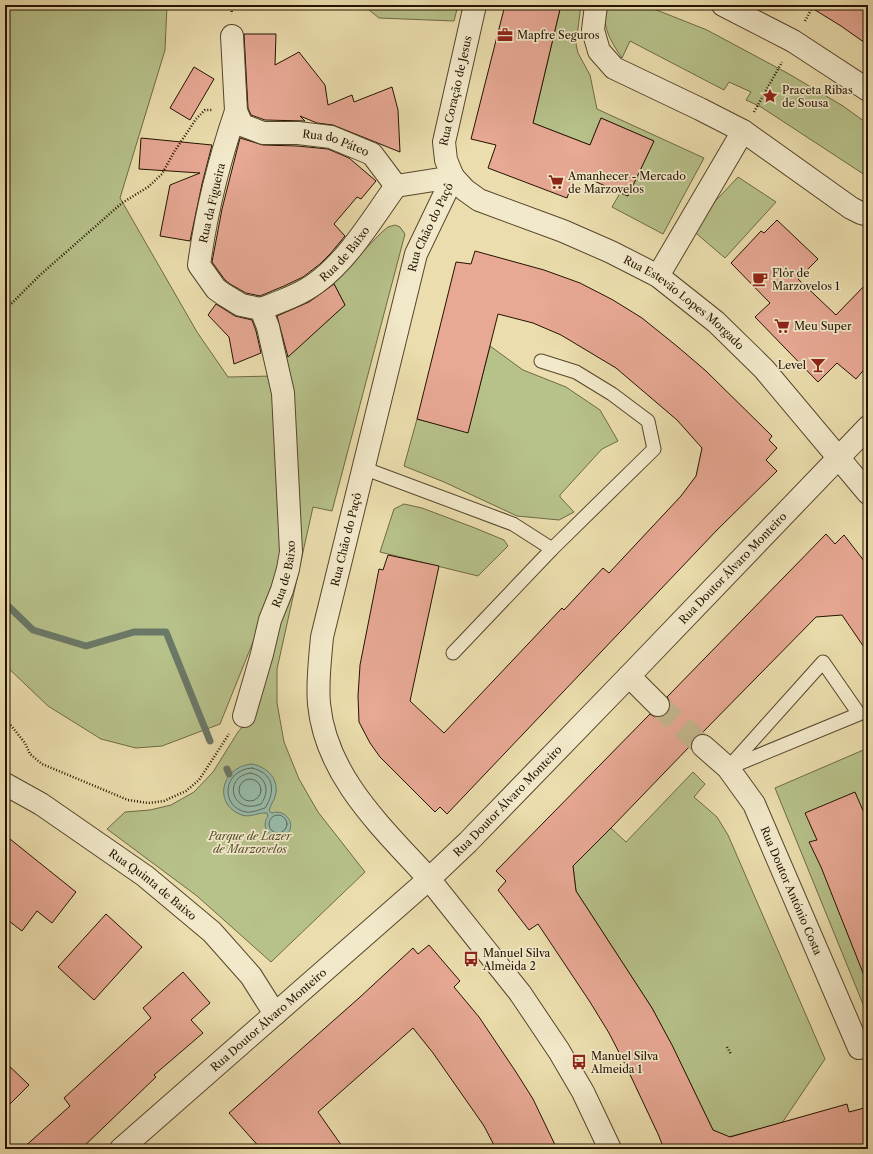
<svg xmlns="http://www.w3.org/2000/svg" width="873" height="1154" font-family="'Libre Caslon Text',serif">
<rect width="100%" height="100%" fill="#ebddad"/>
<filter id="stains"><feTurbulence type="fractalNoise" baseFrequency=".005" numOctaves="4"/><feColorMatrix values="0 0 0 0 .2 0 0 0 0 .09 0 0 0 0 .02 0 0 0 .5 -.17"/></filter>
<radialGradient id="worn" r=".72"><stop offset=".6" stop-color="#630" stop-opacity="0"/><stop offset="1" stop-color="#630" stop-opacity=".3"/></radialGradient>
<g fill="#b7c18a" stroke="#6e6a46">
<path d="M5,5H167L165,50L120,198L197,332L228,377L274,376L284,565L220,724L162,746L136,748L101,739L48,706L5,665Z"/>
<path d="M303,5H458L454,21L379,18L368,9H346Z"/>
<path d="M561,5H581L576,44L578,53L590,75L597,109L704,158L663,234L612,207L620,193L628,196L654,141L601,118L590,145L533,123Z"/>
<path d="M608,5H644L707,30L789,74L843,106L868,124V177L761,107L746,100L751,92L729,82L724,90L630,41L622,58C612,43 599,24 608,5Z"/>
<path d="M738,177L776,202L725,258L690,228Z"/>
<path d="M395,225L400,227L405,234L332,511L313,507L277,669V703L284,742L299,779L318,812L365,872L271,962L197,896L107,829L125,812L150,810L171,805L194,792L213,772L238,732L250,718L281,613L283,361L345,305L333,282L382,232L388,227Z"/>
<path d="M490,346L523,370L566,387L600,410L618,441L602,449L560,495V497L574,512L559,520L517,516L444,482L404,466L417,419L468,432Z"/>
<path d="M404,504L422,508L475,528L504,540L508,546L478,576L380,552L394,509Z"/>
<path d="M868,748V1008L865,1009L775,788Z"/>
<path d="M693,772L705,784L694,797L717,817L728,835L825,1059L782,1123L728,1137L713,1130L671,1044L652,1008L576,891L573,866L611,828L626,842Z"/>
</g>
<path fill="#98bcab" stroke="#6a7867" d="M252,764C266,767 278,777 276,793C275,800 270,805 269,811L272,813C285,808 298,825 286,835C273,844 259,828 268,816L267,813C258,812 251,818 242,815C213,805 220,767 252,764Z"/>
<g fill="none" stroke-linecap="round" stroke-linejoin="round">
<g stroke="#5e6856" stroke-width="1">
<path d="M252,768C274,773 276,791 265,808C258,810 252,813 246,812C220,807 222,770 252,768Z"/>
<path d="M251,773C267,777 270,791 261,804C231,816 222,776 251,773Z"/>
<circle cx="250" cy="790" r="11"/>
<circle cx="278" cy="824" r="9"/>
</g>
<g stroke="#6a7867" stroke-width="7">
<path d="M5,603L33,630L86,646L134,632H166L210,741"/>
<path d="M227,769L229,774"/>
</g>
</g>
<g fill="#e7a894" stroke="#241301">
<path d="M505,5H561L533,123L590,145L601,118L654,141L628,196L576,173L567,198L488,168L496,145L471,139Z"/>
<path d="M807,5H868V45L841,26Z"/>
<path d="M244,34H276L275,65L299,52L325,85L328,105L352,95L354,102L392,87L398,110L400,152L333,125L317,123L300,116L305,121L265,120L251,115L248,108Z"/>
<path d="M194,67L214,79L190,120L170,108Z"/>
<path d="M141,138L212,145L202,184L190,241L160,236L170,185L200,173L139,169Z"/>
<path d="M240,138L263,145L297,146L328,149L349,158L376,181L361,199L357,197L334,224L345,236L330,254L320,264L303,277L284,286L260,296L246,293L230,284L225,280L212,262L222,209Z"/>
<path d="M777,220L818,259L798,279L836,315L868,282V365L856,379L837,363L818,382L755,317L770,303L731,263L761,231L764,233Z"/>
<path d="M475,251L544,270L580,283L613,300L642,318L678,347L706,371L772,436L769,440L777,448L766,460L777,471L717,530L447,814L440,807L435,812L380,757L370,743L359,722L358,696L360,665L379,569L383,570L388,555L439,566L410,701L444,733L562,608L564,610L603,568L609,573L681,496L696,476L702,448L677,420L616,368L561,335L533,323L498,314L468,433L417,419L456,262L471,264Z"/>
<path d="M334,284L345,305L288,357L277,316L309,302Z"/>
<path d="M216,304L235,316L252,320L256,331L261,353L234,364L229,337L208,315Z"/>
<path d="M826,534L835,544L844,535L868,566V653L842,615L816,617L701,734L694,737L691,745L611,828L573,866L576,891L652,1008L672,1045L713,1130L730,1137L847,1104L849,1112L868,1107V1149H664L658,1134L626,1066L609,1033L590,1002L538,924L529,930L498,890L506,881L496,871L650,714L655,717H661L667,714L670,708V702L667,697Z"/>
<path d="M855,792L868,822L867,983L821,867L809,842L817,840L805,813Z"/>
<path d="M5,835L76,892L52,923L37,911L22,931L5,918Z"/>
<path d="M106,914L142,947L94,1000L58,967Z"/>
<path d="M429,945L460,981L454,987L479,1017L516,1072L533,1099L557,1149H496L484,1126L475,1113L433,1053L413,1028L318,1112L344,1149H261L229,1113L359,998L413,948L418,954Z"/>
<path d="M183,972L210,1003L191,1020L203,1033L154,1075L156,1077L81,1149H22L70,1106L64,1098L151,1018L143,1008Z"/>
<path d="M5,1062L29,1085L5,1109Z"/>
</g>
<g fill="none" stroke-linecap="round" stroke-linejoin="round">
<path stroke="#c3b58b" stroke-width="22" stroke-dasharray="22 11" stroke-linecap="butt" d="M658,705L703,746"/>
<defs>
<g id="service">
<path d="M363,468L513,524L552,549"/>
<path d="M453,653L552,549L654,449L648,421L612,394L576,372L541,361"/>
<path d="M823,662L859,714L728,768Z"/>
</g>
<g id="minor">
<path d="M596,5L593,30L599,51L614,68L700,109L743,131L851,208L861,213L868,215"/>
<path d="M723,5L793,41L868,90"/>
<path id="s1" d="M232,36L236,111L242,125L263,133H298L331,137L372,154L396,186"/>
<path d="M236,111C219,161 206,213 199,265L216,289L223,294L241,305L261,309"/>
<path id="s2" d="M453,177L446,160L444,142L475,5"/>
<path d="M396,186L453,177"/>
<path d="M658,276L743,131"/>
<path d="M629,676L658,705"/>
<path id="s3" d="M244,716L262,654L270,620L282,590L288,569L291,552L283,393L268,327L261,309C279,302 300,295 316,283C349,259 372,219 396,186"/>
<path id="s4" d="M703,746L728,768L754,804L859,1048"/>
<path id="s5" d="M5,784L41,804L145,876L212,932L251,976L275,1014"/>
<path id="s6" d="M121,1149L429,879C383,828 326,777 319,704C317,682 320,660 322,637L416,254L453,177"/>
</g>
<g id="tertiary">
<path id="s7" d="M453,177L465,190L479,200L563,231L611,252L658,276L716,322L764,369L868,493"/>
<path id="s8" d="M610,1149L583,1092L559,1051L520,993L429,879L468,842L629,676L868,427"/>
</g>
</defs>
<use href="#service" stroke="#56462c" stroke-width="15"/>
<use href="#minor" stroke="#56462c" stroke-width="24"/>
<use href="#tertiary" stroke="#56462c" stroke-width="24"/>
<g stroke="#241301" stroke-width="2.5" stroke-dasharray="1 2" stroke-linecap="butt">
<path d="M231,5L232,14"/>
<path d="M805,21L812,8"/>
<path d="M754,112L782,62"/>
<path d="M5,310L40,275L122,203L148,187L162,174L174,152L196,119L205,110H212"/>
<path d="M5,718L25,743L30,754L42,764L128,800L148,803L164,801L186,791L199,780L229,734"/>
<path d="M727,1047L731,1054"/>
</g>
<use href="#service" stroke="#f2e9ca" stroke-width="13"/>
<use href="#minor" stroke="#f2e9ca" stroke-width="22"/>
<use href="#tertiary" stroke="#f2e9ca" stroke-width="22"/>
</g>
<defs>
<symbol id="office-bare" viewBox="-9 -9 18 18"><path d="M-6-3h4V-5.5h4V-3h4V5H-6ZM-1-4.5V-3h2v-1.5ZM-6 0V1H6V0Z" fill="#8f2418" stroke="#f2e9ca" stroke-width="2.5" paint-order="stroke"/></symbol>
<symbol id="sight-bare" viewBox="-9 -9 18 18"><path d="M0-6L1.8-2.2L6-1.7L2.9 1.2L3.7 5.4L0 3.3L-3.7 5.4L-2.9 1.2L-6-1.7L-1.8-2.2Z" fill="#8f2418" stroke="#f2e9ca" stroke-width="2.5" paint-order="stroke"/></symbol>
<symbol id="supermarket-bare" viewBox="-9 -9 18 18"><path d="M-6-5.5h2.5l.6 2H6L4.5 2H-2.5L-4.4-4H-6ZM-1.5 3.2a1.3 1.3 0 1 0 .1 0ZM3 3.2a1.3 1.3 0 1 0 .1 0Z" fill="#8f2418" stroke="#f2e9ca" stroke-width="2.5" paint-order="stroke"/></symbol>
<symbol id="cafe-bare" viewBox="-9 -9 18 18"><path d="M-5.5-4.5H6V0H3Q3 3.5 0 3.5H-2.5Q-5.5 3.5-5.5 0ZM3-3.2v2h1.7v-2ZM-6 4.5H4V6H-6Z" fill="#8f2418" stroke="#f2e9ca" stroke-width="2.5" paint-order="stroke"/></symbol>
<symbol id="bar-bare" viewBox="-9 -9 18 18"><path d="M-6-5H6L.8 .8V4.5H3.5V6h-7V4.5H-.8V.8Z" fill="#8f2418" stroke="#f2e9ca" stroke-width="2.5" paint-order="stroke"/></symbol>
<symbol id="bus-bare" viewBox="-9 -9 18 18"><path d="M-5-6H5V4H4V6H2V4H-2V6H-4V4H-5ZM-3.5-4V0h7V-4ZM-3.5 1.2v1.5H-2V1.2ZM2 1.2v1.5H3.5V1.2Z" fill="#8f2418" stroke="#f2e9ca" stroke-width="2.5" paint-order="stroke"/></symbol>
</defs>
<g fill-rule="evenodd">
<use href="#office-bare" x="494" y="24" width="22" height="22"/>
<use href="#sight-bare" x="759" y="85" width="22" height="22"/>
<use href="#supermarket-bare" x="545" y="171" width="22" height="22"/>
<use href="#cafe-bare" x="749" y="268" width="22" height="22"/>
<use href="#supermarket-bare" x="771" y="315" width="22" height="22"/>
<use href="#bar-bare" x="807" y="354" width="22" height="22"/>
<use href="#bus-bare" x="460" y="948" width="22" height="22"/>
<use href="#bus-bare" x="568" y="1051" width="22" height="22"/>
</g>
<g text-anchor="middle" dominant-baseline="central" stroke-width="3.5" stroke-linejoin="round" paint-order="stroke">
<g font-size="11" fill="#241301" stroke="#f2e9ca" text-anchor="start">
<text x="517" y="35">Mapfre Seguros</text>
<text x="782" y="90">Praceta Ribas<tspan x="782" dy="13">de Sousa</tspan></text>
<text x="568" y="176">Amanhecer - Mercado<tspan x="568" dy="13">de Marzovelos</tspan></text>
<text x="772" y="273">Flôr de<tspan x="772" dy="13">Marzovelos 1</tspan></text>
<text x="794" y="326">Meu Super</text>
<text x="806" y="365" text-anchor="end">Level</text>
<text x="483" y="953">Manuel Silva<tspan x="483" dy="13">Almeida 2</tspan></text>
<text x="591" y="1056">Manuel Silva<tspan x="591" dy="13">Almeida 1</tspan></text>
</g>
<g font-size="11" fill="#241301" stroke="#f2e9ca">
<text stroke="none"><textPath href="#s2" startOffset="89">Rua Coração de Jesus</textPath></text>
<text stroke="none"><textPath href="#s1" startOffset="187">Rua do Páteo</textPath></text>
<text transform="translate(212 203) rotate(-77)">Rua da Figueira</text>
<text stroke="none"><textPath href="#s6" startOffset="1112">Rua Chão do Paçô</textPath></text>
<text stroke="none"><textPath href="#s3" startOffset="519">Rua de Baixo</textPath></text>
<text stroke="none"><textPath href="#s7" startOffset="266">Rua Estevão Lopes Morgado</textPath></text>
<text stroke="none"><textPath href="#s6" startOffset="788">Rua Chão do Paçô</textPath></text>
<text stroke="none"><textPath href="#s8" startOffset="761">Rua Doutor Álvaro Monteiro</textPath></text>
<text stroke="none"><textPath href="#s3" startOffset="148">Rua de Baixo</textPath></text>
<text stroke="none"><textPath href="#s8" startOffset="437">Rua Doutor Álvaro Monteiro</textPath></text>
<text stroke="none"><textPath href="#s5" startOffset="179">Rua Quinta de Baixo</textPath></text>
<text stroke="none"><textPath href="#s4" startOffset="172">Rua Doutor António Costa</textPath></text>
<text stroke="none"><textPath href="#s6" startOffset="196">Rua Doutor Álvaro Monteiro</textPath></text>
</g>
<g font-size="11" font-style="italic" fill="#575031" stroke="#f2e9ca">
<text x="250" y="836">Parque de Lazer<tspan x="250" dy="13">de Marzovelos</tspan></text>
</g>
</g>
<rect width="873" height="1154" fill="none" stroke="#ebddad" stroke-width="20"/>
<rect x="6" y="6" width="861" height="1142" fill="none" stroke="#241301" stroke-width="2"/>
<rect x="10" y="10" width="853" height="1134" fill="none" stroke="#241301"/>
<rect width="100%" height="100%" filter="url(#stains)"/>
<rect width="100%" height="100%" fill="url(#worn)"/>
</svg>
